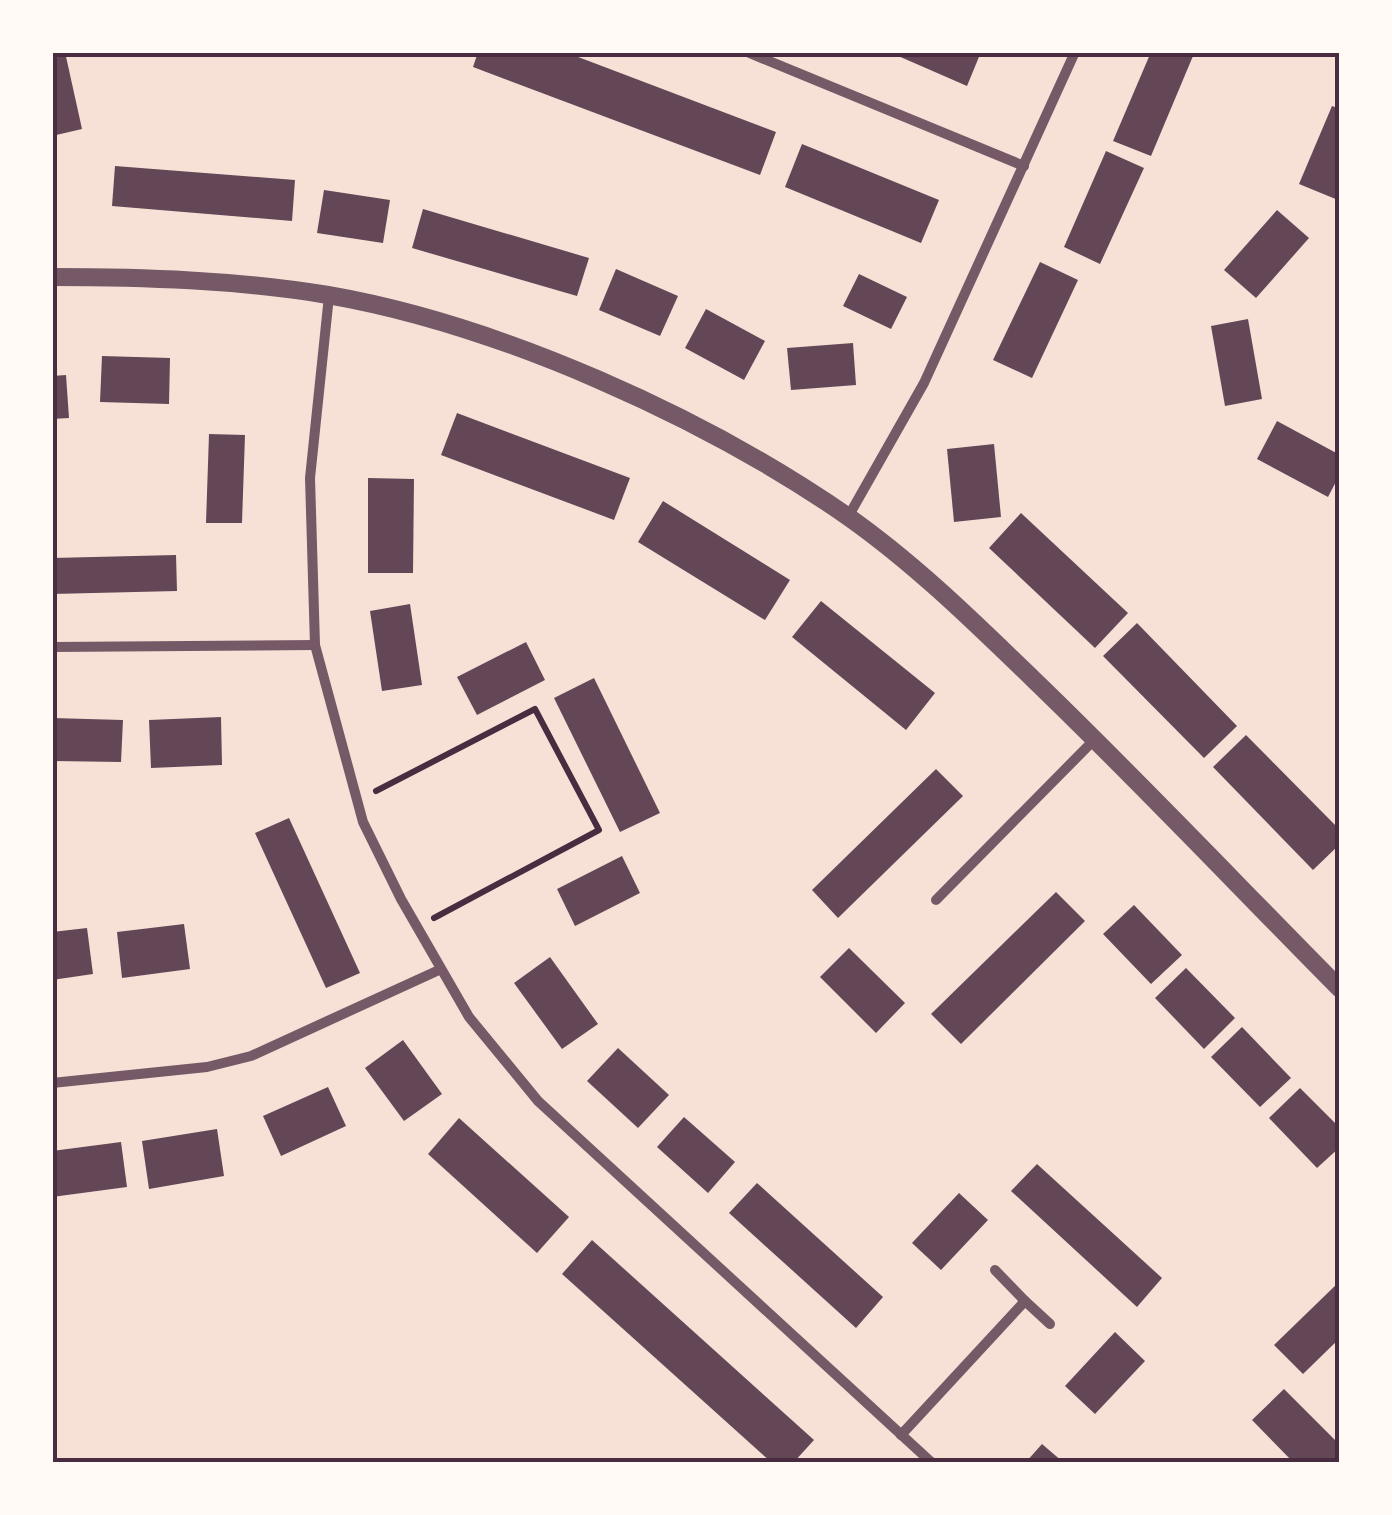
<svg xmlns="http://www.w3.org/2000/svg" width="1392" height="1515" font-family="Lora,serif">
<rect width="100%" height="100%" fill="#f7e1d7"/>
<g fill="#644757">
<path d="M52,52H65L82,129L52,136Z"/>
<path d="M478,52H565L776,132L760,175L473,67Z"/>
<path d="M889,52H981L967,86Z"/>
<path d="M1151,52L1193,56L1151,156L1113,141Z"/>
<path d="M1332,106L1340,109L1338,200L1299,184Z"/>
<path d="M802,144L939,200L921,243L785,187Z"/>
<path d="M1106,151L1144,168L1100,264L1064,247Z"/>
<path d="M115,166L295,180L292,221L112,206Z"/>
<path d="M324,190L390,200L383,243L317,233Z"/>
<path d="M423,209L589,258L577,296L412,248Z"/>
<path d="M1277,210L1309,238L1256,298L1224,270Z"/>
<path d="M1040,262L1078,280L1032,378L993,360Z"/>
<path d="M616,269L678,296L660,336L599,310Z"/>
<path d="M859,274L907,297L891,329L843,306Z"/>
<path d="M706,309L765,341L744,380L685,348Z"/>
<path d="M1248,319L1262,399L1225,406L1211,326Z"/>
<path d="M853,343L856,385L791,390L787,348Z"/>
<path d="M102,356L170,358L169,404L100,402Z"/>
<path d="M66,375L69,418L52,419V376Z"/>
<path d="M457,413L630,478L614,520L441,455Z"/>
<path d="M1277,421L1340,455V474L1328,497L1257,459Z"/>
<path d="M209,434L245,435L242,523H206Z"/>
<path d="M994,444L1001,517L954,522L947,449Z"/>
<path d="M368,478L414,479L413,573H368Z"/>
<path d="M663,501L790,580L765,620L638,542Z"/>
<path d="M1021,513L1128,613L1095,648L989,548Z"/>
<path d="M176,555L177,591L52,594V558Z"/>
<path d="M821,601L935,693L906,730L792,637Z"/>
<path d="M410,604L422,685L382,691L370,611Z"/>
<path d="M1137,623L1237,726L1204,758L1103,656Z"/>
<path d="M526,642L545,680L477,715L457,677Z"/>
<path d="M594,678L660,813L620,832L554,698Z"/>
<path d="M221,717L222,765L151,768L149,720Z"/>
<path d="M52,718L123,720L121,762L52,761Z"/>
<path d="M1246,735L1340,830V844L1313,870L1213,767Z"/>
<path d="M936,769L963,796L838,918L812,890Z"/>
<path d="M289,818L360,973L326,988L255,833Z"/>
<path d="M622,856L640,893L575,926L557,889Z"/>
<path d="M1056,892L1085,921L961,1044L931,1014Z"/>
<path d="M1134,905L1182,955L1151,984L1103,934Z"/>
<path d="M184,924L190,969L122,978L117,932Z"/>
<path d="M87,928L93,974L52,980V932Z"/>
<path d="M849,948L905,1003L876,1033L820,977Z"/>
<path d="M550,957L598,1024L562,1049L514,983Z"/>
<path d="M1186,968L1235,1018L1204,1049L1155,998Z"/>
<path d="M1242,1027L1291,1078L1260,1107L1211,1057Z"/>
<path d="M403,1040L442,1094L404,1121L365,1068Z"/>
<path d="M618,1048L669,1095L638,1128L587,1081Z"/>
<path d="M328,1087L346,1126L281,1156L263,1116Z"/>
<path d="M1300,1088L1340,1128V1147L1317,1168L1269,1118Z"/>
<path d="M684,1117L735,1162L708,1193L657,1147Z"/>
<path d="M459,1118L569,1217L537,1253L428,1154Z"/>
<path d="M217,1129L224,1176L149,1189L142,1141Z"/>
<path d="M121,1142L127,1187L52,1197V1151Z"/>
<path d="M1037,1164L1162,1278L1137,1307L1011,1191Z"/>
<path d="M757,1183L883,1297L856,1328L729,1213Z"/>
<path d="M959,1193L988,1220L941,1270L912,1243Z"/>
<path d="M592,1240L814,1440L794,1462H771L562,1274Z"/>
<path d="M1340,1281V1338L1303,1374L1274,1345Z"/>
<path d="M1115,1332L1145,1361L1095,1414L1065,1386Z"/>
<path d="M1284,1389L1340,1445V1462H1293L1252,1420Z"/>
<path d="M1042,1444L1063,1462H1026Z"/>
</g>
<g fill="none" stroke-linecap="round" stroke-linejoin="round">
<path stroke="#4a2c40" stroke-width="6" d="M376,791L535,709L599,830L434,918"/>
<g stroke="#755966" stroke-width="10">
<path d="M747,52L1024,166"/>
<path d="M329,296L310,478L315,645L363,822L401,899L469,1017L538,1101L931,1462"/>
<path d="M848,517L924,383L1075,52"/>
<path d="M52,647L315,645"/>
<path d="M936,900L1095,739"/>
<path d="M52,1083L207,1067L251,1056L439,970"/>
<path d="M995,1270L1025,1301"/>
<path d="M901,1435L1025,1301L1050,1324"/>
</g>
<path stroke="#755966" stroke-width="18" d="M52,277C144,277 237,280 328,295C500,325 704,417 847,516C914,563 973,621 1032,678C1137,779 1237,885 1340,989"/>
</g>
<rect width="1392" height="1515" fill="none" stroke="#fffaf5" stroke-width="110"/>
<rect x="55" y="55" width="1282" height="1405" fill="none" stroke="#4a2c40" stroke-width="4"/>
</svg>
